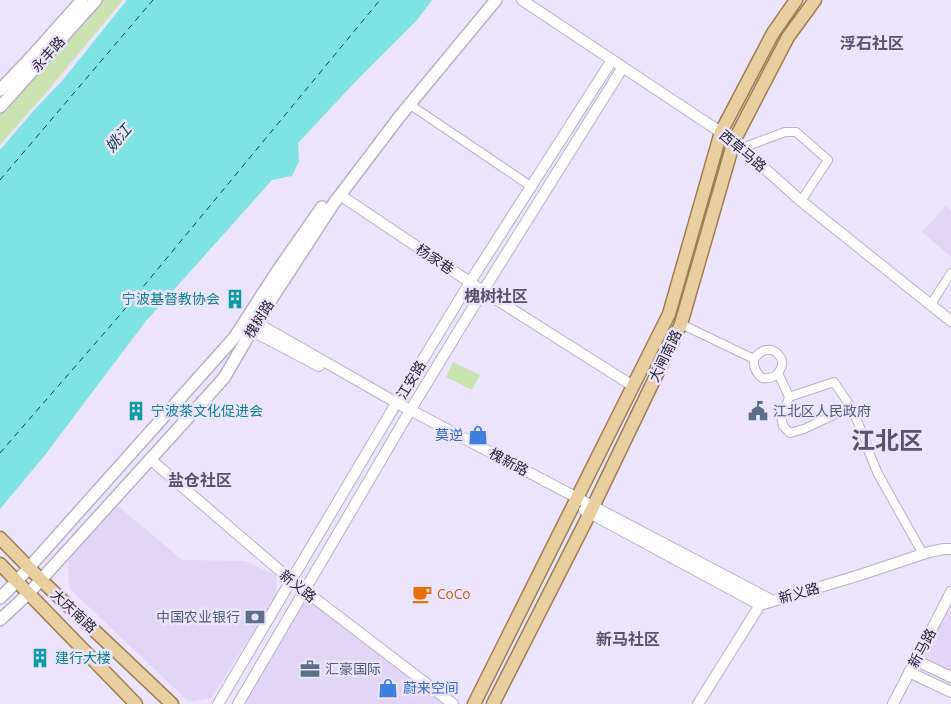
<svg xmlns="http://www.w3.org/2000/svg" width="951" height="704" font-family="Ubuntu,'Noto Sans SC',sans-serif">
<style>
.built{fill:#e2d6f6}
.green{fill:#cbe3b0}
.water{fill:#7fe3e4}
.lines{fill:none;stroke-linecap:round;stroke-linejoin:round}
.ferry{stroke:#114041;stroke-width:1;stroke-dasharray:6 5;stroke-linecap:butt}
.minor-casing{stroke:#b9b1c9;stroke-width:10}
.tertiary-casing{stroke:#b9b1c9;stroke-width:12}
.secondary-casing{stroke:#b9b1c9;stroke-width:14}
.primary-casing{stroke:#9e7f4f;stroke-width:15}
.minor{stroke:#fff;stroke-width:8}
.tertiary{stroke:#fff;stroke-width:10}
.secondary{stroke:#fff;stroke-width:11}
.primary{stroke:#e9ce9f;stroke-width:12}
.labels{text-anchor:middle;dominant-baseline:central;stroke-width:5;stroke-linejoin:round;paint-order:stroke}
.street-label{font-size:14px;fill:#2c2832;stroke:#ece3fc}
.culture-label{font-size:14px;fill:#0d838f;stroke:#ece3fc;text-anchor:start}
.service-label{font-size:14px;fill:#4e5e75;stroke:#ece3fc;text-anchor:start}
.shop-label{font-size:14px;fill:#366cbe;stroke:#ece3fc;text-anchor:end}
.food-label{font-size:14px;fill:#c56008;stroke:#ece3fc;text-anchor:start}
.water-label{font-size:15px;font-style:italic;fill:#114041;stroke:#ece3fc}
.quarter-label{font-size:16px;font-weight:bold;fill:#5b5369;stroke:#ece3fc}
.town-label{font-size:24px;font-weight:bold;fill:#5b5369;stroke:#ece3fc}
</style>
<rect width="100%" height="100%" fill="#ece3fc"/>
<!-- built -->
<path class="built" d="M946,206l5,5v46l-29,-25z
M118,506l64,54 63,1 31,15 1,19 -66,103 -22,4 -120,-114 -1,-27z
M306,597l141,107h-205z
M951,604v70l-31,-14z"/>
<!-- green -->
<path class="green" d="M98,0h25l-73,88 -50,57v-39z
M453,362l27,13 -8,15 -26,-13z"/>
<!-- water -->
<path class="water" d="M127,0h305l-15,20 -59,59 -60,64 1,18 -7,15 -20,4 -126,141 -101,134 -45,54v-359l35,-41 27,-28z"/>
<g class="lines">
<!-- ferry -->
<path class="ferry" d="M0,180l153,-180
M0,453l119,-137 261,-316"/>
<defs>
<path id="minor" d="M409,104l123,83
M742,148l43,-16h11l32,28 -27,41
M931,304l20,-31
M681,324l73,35c6,-9 16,-13 24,-5 2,2 4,5 4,8 1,4 -2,8 -4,11l11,24 45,-15 17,25 15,34 2,9 10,24 45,80
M754,359c-1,8 2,14 8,19 7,1 12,0 16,-5
M789,397l-3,10 -5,8 2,11 7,7 14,-4 47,-22"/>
<path id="tertiary" d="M522,0l212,141 67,60 150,120
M340,195l143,96 150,95
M250,319l147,84 376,198
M245,327l74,39
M150,459l142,122 161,123
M584,510l176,95
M915,660l36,17
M909,672l42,20
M218,704l176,-297 76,-125 142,-222
M238,704l170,-290 75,-123 140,-224
M698,704l62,-99 100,-30 69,-23 15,-3h7
M893,704l58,-112"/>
<path id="secondary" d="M0,90l34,-36 48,-54
M0,107l96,-107
M0,598l17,-17 217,-243 44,-68 44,-63
M0,620l29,-27 195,-215 32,-55 78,-120 66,-87 96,-116"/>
<path id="primary" d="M0,538l41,42 131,124
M0,564l136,140
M474,704l195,-390 52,-182 52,-99 23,-33
M493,704l97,-191 91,-189 53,-183 54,-104 27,-37"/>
</defs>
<!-- minor casing -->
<use href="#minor" class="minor-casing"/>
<!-- tertiary casing -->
<use href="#tertiary" class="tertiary-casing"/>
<!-- secondary casing -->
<use href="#secondary" class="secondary-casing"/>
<!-- primary casing -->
<use href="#primary" class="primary-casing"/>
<!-- minor -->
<use href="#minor" class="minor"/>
<!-- tertiary -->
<use href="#tertiary" class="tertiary"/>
<!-- secondary -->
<use href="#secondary" class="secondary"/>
<!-- primary -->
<use href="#primary" class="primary"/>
</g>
<!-- icons -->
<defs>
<symbol id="building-bare" viewBox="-9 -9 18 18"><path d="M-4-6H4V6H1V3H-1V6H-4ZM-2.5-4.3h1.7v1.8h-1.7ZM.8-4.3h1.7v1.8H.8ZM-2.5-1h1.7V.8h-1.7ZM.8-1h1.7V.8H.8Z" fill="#0f9aa8" stroke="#ece3fc" stroke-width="2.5" paint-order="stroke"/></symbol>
<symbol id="civic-bare" viewBox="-9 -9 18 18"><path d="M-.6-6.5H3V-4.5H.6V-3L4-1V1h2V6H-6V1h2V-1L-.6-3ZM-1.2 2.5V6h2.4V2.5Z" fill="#5c6f8a" stroke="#ece3fc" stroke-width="2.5" paint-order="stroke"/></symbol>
<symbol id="shop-bare" viewBox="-9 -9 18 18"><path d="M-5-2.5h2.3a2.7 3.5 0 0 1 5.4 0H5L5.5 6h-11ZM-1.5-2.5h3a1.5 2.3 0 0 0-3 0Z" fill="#3f7fe0" stroke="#ece3fc" stroke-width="2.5" paint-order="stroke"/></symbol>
<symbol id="cafe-bare" viewBox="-9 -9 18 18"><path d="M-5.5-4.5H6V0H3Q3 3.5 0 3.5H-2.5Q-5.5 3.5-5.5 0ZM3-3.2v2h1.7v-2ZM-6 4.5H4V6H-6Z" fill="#e8710a" stroke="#ece3fc" stroke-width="2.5" paint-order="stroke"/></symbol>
<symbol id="bank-bare" viewBox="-9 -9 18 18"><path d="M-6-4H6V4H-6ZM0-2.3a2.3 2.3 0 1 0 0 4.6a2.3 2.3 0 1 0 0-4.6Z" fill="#5c6f8a" stroke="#ece3fc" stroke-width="2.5" paint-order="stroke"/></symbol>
<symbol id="office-bare" viewBox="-9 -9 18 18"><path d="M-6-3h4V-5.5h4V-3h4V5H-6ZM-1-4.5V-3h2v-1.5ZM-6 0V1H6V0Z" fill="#5c6f8a" stroke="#ece3fc" stroke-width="2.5" paint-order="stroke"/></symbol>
</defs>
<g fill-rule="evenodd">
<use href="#building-bare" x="221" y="285" width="28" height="28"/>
<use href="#building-bare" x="122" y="397" width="28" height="28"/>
<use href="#civic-bare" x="744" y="397" width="28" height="28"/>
<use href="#shop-bare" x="464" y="421" width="28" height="28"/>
<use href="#cafe-bare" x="408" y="580" width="28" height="28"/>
<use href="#bank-bare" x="241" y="603" width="28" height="28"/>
<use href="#building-bare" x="26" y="644" width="28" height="28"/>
<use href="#office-bare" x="296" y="655" width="28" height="28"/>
<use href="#shop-bare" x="374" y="674" width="28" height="28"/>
</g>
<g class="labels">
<!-- street labels -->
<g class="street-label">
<text transform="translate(48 54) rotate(-48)">永丰路</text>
<text transform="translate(743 151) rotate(40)">西草马路</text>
<text transform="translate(435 259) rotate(34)">杨家巷</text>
<text transform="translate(259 319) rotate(-58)">槐树路</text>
<text transform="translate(665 356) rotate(-64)">大闸南路</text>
<text transform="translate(411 380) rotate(-59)">江安路</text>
<text transform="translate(509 462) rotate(28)">槐新路</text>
<text transform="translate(298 586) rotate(39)">新义路</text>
<text transform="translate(799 593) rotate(-16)">新义路</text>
<text transform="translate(74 611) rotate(43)">大庆南路</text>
<text transform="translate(922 648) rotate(-62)">新马路</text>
</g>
<!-- culture labels -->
<g class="culture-label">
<text x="220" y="299" text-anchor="end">宁波基督教协会</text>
<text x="151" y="411">宁波茶文化促进会</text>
<text x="55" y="658">建行大楼</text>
</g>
<!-- service labels -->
<g class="service-label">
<text x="773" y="411">江北区人民政府</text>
<text x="240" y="617" text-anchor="end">中国农业银行</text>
<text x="325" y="669">汇豪国际</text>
</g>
<!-- shop labels -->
<g class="shop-label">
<text x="463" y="435">莫逆</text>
<text x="403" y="688" text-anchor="start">蔚来空间</text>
</g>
<!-- food labels -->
<g class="food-label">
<text x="437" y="594">CoCo</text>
</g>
<!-- water labels -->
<g class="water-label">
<text transform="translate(118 138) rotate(-49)">姚江</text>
</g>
<!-- quarter labels -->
<g class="quarter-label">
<text x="872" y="43">浮石社区</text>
<text x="496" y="296">槐树社区</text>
<text x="200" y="480">盐仓社区</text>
<text x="628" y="639">新马社区</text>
</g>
<!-- town labels -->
<g class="town-label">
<text x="887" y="440">江北区</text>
</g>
</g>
</svg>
